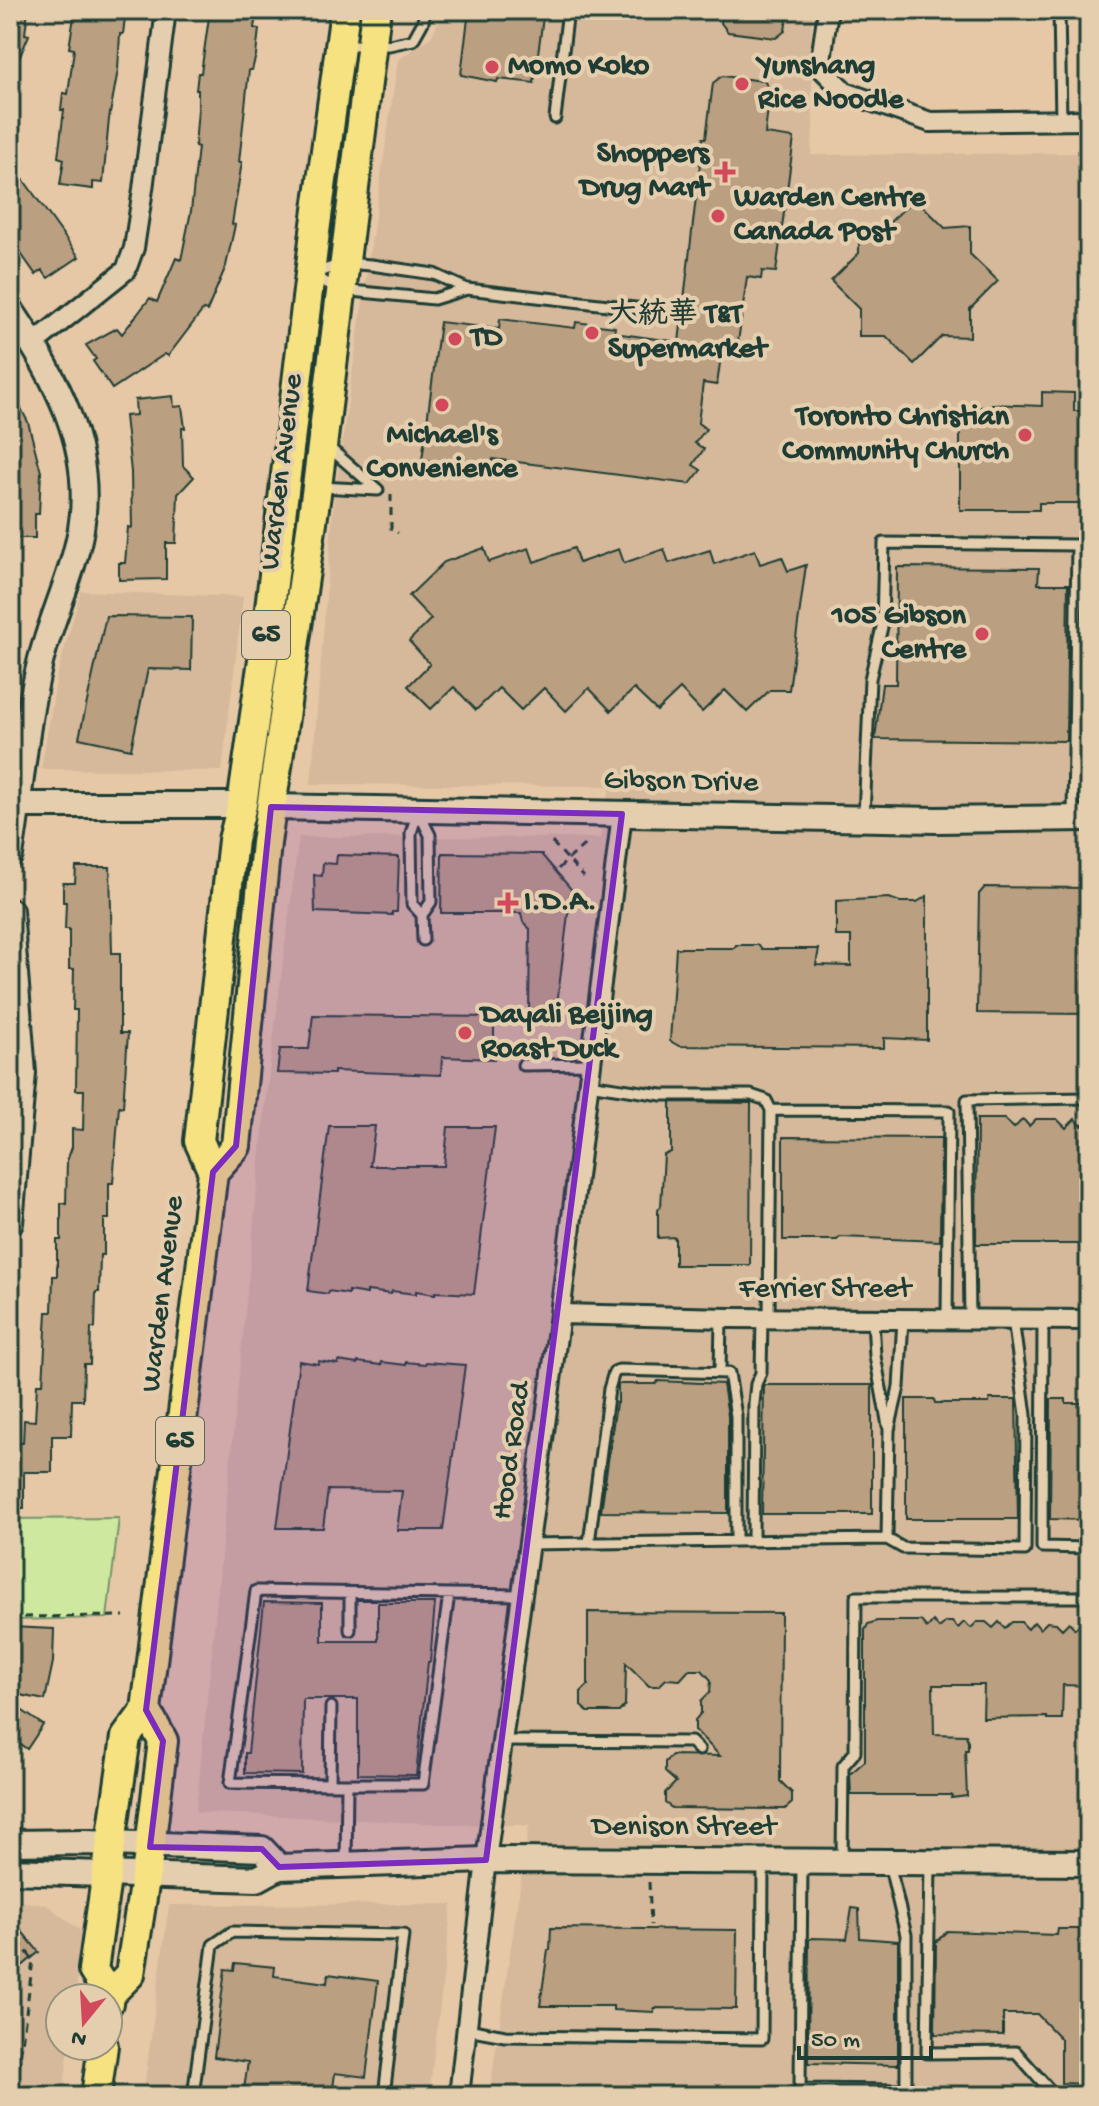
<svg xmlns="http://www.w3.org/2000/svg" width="1099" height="2106" font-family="'Gochi Hand','LXGW WenKai TC',sans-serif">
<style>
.built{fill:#d5b99a}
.green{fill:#cee99f;stroke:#76936a;stroke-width:2}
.building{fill:#bb9f81;stroke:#1f3d34;stroke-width:2}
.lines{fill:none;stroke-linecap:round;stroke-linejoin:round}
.lane-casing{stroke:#1f3d34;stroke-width:15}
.street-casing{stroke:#1f3d34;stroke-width:24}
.secondary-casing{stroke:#1f3d34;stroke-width:30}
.primary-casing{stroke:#1f3d34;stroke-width:34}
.path{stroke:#1f3d34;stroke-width:3;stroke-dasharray:8 6;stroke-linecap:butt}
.lane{stroke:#e5ceae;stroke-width:9}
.street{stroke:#e5ceae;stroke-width:18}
.secondary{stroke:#e5ceae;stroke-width:24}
.primary{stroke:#f6e281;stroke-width:28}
.marked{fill:#7b2cbf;fill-opacity:0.2;stroke:#7b2cbf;stroke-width:6;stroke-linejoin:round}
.poi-dot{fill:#d1495b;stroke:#e5ceae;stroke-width:3}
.labels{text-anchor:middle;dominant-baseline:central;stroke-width:8;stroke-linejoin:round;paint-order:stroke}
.shield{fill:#e5ceae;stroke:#5a6859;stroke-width:2}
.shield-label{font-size:28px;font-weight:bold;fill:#1f3d34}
.poi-label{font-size:30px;font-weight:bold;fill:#1f3d34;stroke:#e5ceae;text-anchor:start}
.street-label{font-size:30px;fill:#1f3d34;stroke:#e5ceae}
</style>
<rect width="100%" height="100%" fill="#e6c8a7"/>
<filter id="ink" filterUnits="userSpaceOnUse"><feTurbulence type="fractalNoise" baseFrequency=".0125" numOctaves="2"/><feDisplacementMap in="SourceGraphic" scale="16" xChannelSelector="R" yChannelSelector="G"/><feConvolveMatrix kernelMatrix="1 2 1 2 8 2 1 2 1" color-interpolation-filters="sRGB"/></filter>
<g filter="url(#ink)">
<!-- built -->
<path class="built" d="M440,10h373l-2,25 2,95 -2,25 278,-2v1943h-600l40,-271 -85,-1 -248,-12 71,-722 32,-253 301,1 10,-52 -299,-2 23,-286 64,-438 34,-24 9,-21z
M81,591l162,6 -21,174 -181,-2 16,-94z
M10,1901l36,3 37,29 -8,65h-15v48h9l-6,50h-53z
M452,1904l-23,192h-286l26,-191z"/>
<!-- green -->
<path class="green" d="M119,1518l-12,100 -97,2v-101z"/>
<!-- building -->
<path class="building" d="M10,10h18l-3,24 4,1 -19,45z
M75,10l34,1v3l16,3 -2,17h-3l-2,36 -9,49 -6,64 -10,-1v7l-33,-4 4,-26 -6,-2 6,-47h-3l2,-17 5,1 6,-45 -5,-1z
M210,10h47l-3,18 5,1 -3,26 -4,15h-3l-10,92h3l-10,62 3,1 -9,41 -19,45 -4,-1 -35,46 -3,-2 -53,35 -19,-28 3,-2 -10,-14 31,-17 5,6 28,-36 7,4 19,-44 5,2 10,-49 7,-64 -3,-1 3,-37v-19h-2l2,-17h3z
M469,10h75l-10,73 -36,-4 -1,3 -36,-7z
M723,10h65l-3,21 -9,7 -48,-6 -7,-9z
M722,76l42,5 6,9 -5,44 29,4 -18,134 -14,-1 -1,8 -14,-2 -10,73 -15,-2 -5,37 -14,-2 -5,40 8,6 -11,14 9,6 -11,16 8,5 -11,14 -197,-25 -2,10 -69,-9 18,-138 59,7 1,-10 75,9 1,-6 39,5 -1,6 65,9 24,-204h3l7,-55z
M10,161l69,96 -31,21 -6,-8 -6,5 -26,-37z
M915,198l30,30 25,-2v28l28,27 -28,28v28l-28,-1 -28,28 -28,-28h-27v-27l-28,-28 28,-28v-27h27z
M10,387l18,35 13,50 -2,42h-4v24h-25z
M1042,392l32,1v18h15v92h-50v7h-79v-101h18v-2h14v-3l50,2z
M173,396l1,11 8,-1 3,22h-3l1,38 11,11 -16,17 -2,49h-10v36l-47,1v-17h6l3,-36 4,1 -1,-56 -6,-56 11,-1 -1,-15z
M484,548l5,14 40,-14 5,14 40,-14 5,15 40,-14 5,14 40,-14 5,14 41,-13 4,14 41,-14 5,14 22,-7 6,14 18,-6 -17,125h-19l-23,22 -22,-22 -23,22 -22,-23 -23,22 -23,-22 -23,22 -22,-23 -23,23 -22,-23 -23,22 -22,-22 -23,22 -22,-23 -23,22 -23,-23 22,-22 -21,-23 22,-22 -22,-23 35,-34z
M897,567l142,1 -1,16h30l-2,157 -191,-2 7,-55h14z
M106,616l86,1 -1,53 -43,-1 -17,80 -52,-11z
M442,853l99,1 30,35 -15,124h-27l1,-84 -7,-7 -2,-9h-80z
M337,855l62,2 -2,55h-5v3l-77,-3 -1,-37 8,1 1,-13 13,1z
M76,867h34l2,86h8v80h8l-5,74 -4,-1 -6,77h-4v36h-5v36h-4l-1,37h-3l-1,36h-4l-1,36h-6l-1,36h-11l-1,36h-19v36h-28v36h-14l2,-65h11l1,-23 11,1 2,-37h6l4,-72h5l1,-36h4v-36h4v-37l5,1 1,-43 5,-14v-18l11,1 1,-40h-8l1,-80h-4l1,-41h-5v-40h-4l1,-27h-3v-19h12z
M985,887l104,1v126l-112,-1 2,-119z
M927,896v144l-43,-2v10l-205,-2 -9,-5 6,-93h58l2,-3h23l3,4h57l-3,16 35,1v-30h-15v-35l53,-3 11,4h17z
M313,1015l181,2v42l-52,-2 -1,18 -107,-4v3l-57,-1 3,-24h29z
M671,1102l80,1 -1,162h-75v-28l-17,1v-28l3,-4 3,-51 7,-3z
M1089,1118v126h-113l1,-125h27l10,9 9,-9 6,7 7,-7h21l9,9 9,-9 7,7z
M329,1126h46l-5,40h74l4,-39h47l-21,167 -39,-2v2l-19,-3v3l-24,-3 -1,3 -24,-3v3l-19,-3v3l-19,-3 -1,3 -20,-3z
M783,1137l158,1 -1,103 -100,-4 -3,3h-54z
M299,1361l19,3 1,-3 19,3v-3l19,3 1,-2 23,3 1,-3 24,3v-3l19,2 1,-2 39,3 -22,165h-46l5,-39 -74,-1 -5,38h-46z
M658,1381l65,3 5,32v97l-127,-1 15,-109h2v-19h38z
M764,1385h108v129h-110z
M906,1399h28l1,4h54l1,-4h26l2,120h-112z
M1051,1399h15v4h23v117l-39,-1z
M264,1602l58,1v38h56v-38h57l-5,59h-2l-12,113 -58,-1v-75h-55l-1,75 -57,-1v-20h3z
M588,1612l193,1 -1,168 12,12v10l-7,6 -113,-1 -7,-5v-10l11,-11 -11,-10v-10l7,-7 48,1 -25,-26v-10l6,-7v-12l9,-9 1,-12 -9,-10h-13l-9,10 -14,-1 -7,7h-10l-23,-23 -1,42 -6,7h-31l-7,-6v-14l7,-7z
M1089,1614v72l-26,-1 -1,34h-15v-2l-64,1 1,-33h-51l1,49 32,1 2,7v8h-3l2,46 -16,2 1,-3h-101l-1,-21 15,-13v-131l3,-6 9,-3h44l6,7 6,-7 6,7 7,-6h6l6,6 6,-6 7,6 6,-6h9l7,6 6,-6 6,6 7,-6h9l7,7 6,-7 6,7 7,-7 9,1 6,6 7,-7 6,7z
M10,1627l44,2 -1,33 -8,38 -35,-7z
M10,1702l33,23 -16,24 -17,-12z
M852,1908l7,1 1,29 38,3v124l-90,-2 1,-123 3,-2 35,1z
M10,1917l29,35 -29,24z
M551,1928l186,2 -1,79 -82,-1v4l-41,-2v-4h-73l8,-56h2z
M1058,1929h31v155l-28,-1v-44l-24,-25h-34v21l-68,-1 1,-92 11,-11 110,4z
M235,1963l40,4 -1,9 53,7 1,-9 50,7 -12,96 -31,-4 -3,23h-89l5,-34 -34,-5 11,-88 9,1z"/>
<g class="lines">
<defs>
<path id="lane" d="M1059,10l2,110
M344,45h45l24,-5 10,-18 2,-12
M555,118l13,-108
M313,274l31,-11 27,2 63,9 33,15 194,22
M315,277l26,13 93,9 33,-10
M326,445l52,45
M320,487l58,3
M418,811l-7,22 1,71 10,11
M419,813l11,22 1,67 -9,13 1,25
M864,817l6,-138 12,-52 2,-84 193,2 -4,270
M523,1065l68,-1
M588,1084l74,11h89l15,5 5,10
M769,1318l2,-208 178,1 -2,208
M873,1319l2,37 13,70
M903,1319l-4,68 -10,43 -2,109 16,9 122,2 1,-135 -13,-96
M970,1319l-3,-219 122,-2
M1043,1319l-1,228 47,1
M720,1372l1,-54
M753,1541l1,-138 2,-19 5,-11 1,-55
M589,1543l20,-154 5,-17 5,-2 110,3 7,43v125
M529,1544l358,-5
M350,1630v-37
M502,1741l189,1 8,8
M330,1784l1,-77
M347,1784h76l26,-190
M842,1860l1,-94 12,-14 1,-155h233
M802,1864l-2,225 106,1v-155l-17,-72
M346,1865l1,-81 -117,-1 26,-192 266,4
M930,1865l-3,188 89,-1 39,44
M467,2029l38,7 257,3 1,-176
M385,2091l21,5
M193,2096l20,-151 19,-13 171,3 -19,161"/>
<path id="street" d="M828,10l-8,57 25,25 85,30 159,-2
M33,344l93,-74 8,-22 9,-59 23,-179
M560,1314l169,4 360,2
M459,2096l27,-236 74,-546 62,-500"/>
<path id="secondary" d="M10,309c44,65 85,137 71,220 -8,46 -30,89 -41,134 -15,62 -19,128 -30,192
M19,805h223
M271,807l665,13 153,-2
M10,911l13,162 -13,150
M10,1843l77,-1 175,7 17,18
M10,1871l247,8 22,-12 207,-7 603,3"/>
<path id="primary" d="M213,1172l23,-26 30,-303 51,-356 59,-477
M109,1995l-16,-25 33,-233 20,-27 67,-538 -14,-31 34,-301 9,-35 26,-180 47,-393 30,-222
M108,2003l1,-8 21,-21 20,-127 13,-106 -17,-31
M96,2096l7,-50"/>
</defs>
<!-- lane casing -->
<use href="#lane" class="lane-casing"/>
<!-- street casing -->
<use href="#street" class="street-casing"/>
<!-- secondary casing -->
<use href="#secondary" class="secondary-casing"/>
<!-- primary casing -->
<use href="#primary" class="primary-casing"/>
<!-- path -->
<path class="path" d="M391,494v35l7,4
M552,842l32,35
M558,869l27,-25
M10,1617l114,-1
M649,1882l2,43
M10,1929l23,31 -18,136"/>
<!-- lane -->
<use href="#lane" class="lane"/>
<!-- street -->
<use href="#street" class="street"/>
<!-- secondary -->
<use href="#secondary" class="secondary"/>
<!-- primary -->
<use href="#primary" class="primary"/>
</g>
</g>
<!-- marked area -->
<path class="marked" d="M271,807l351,7 -136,1046 -207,7 -17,-18 -112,-2 13,-106 -17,-31 67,-538 23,-26z"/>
<!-- markers -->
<g class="poi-dot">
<circle cx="492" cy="67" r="8"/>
<circle cx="742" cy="84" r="8"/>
<path d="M721 160h8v8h8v8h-8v8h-8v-8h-8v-8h8z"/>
<circle cx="718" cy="216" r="8"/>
<circle cx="592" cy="333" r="8"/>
<circle cx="455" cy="339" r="8"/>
<circle cx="442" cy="405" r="8"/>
<circle cx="1025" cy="435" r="8"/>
<circle cx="982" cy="634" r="8"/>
<path d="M504 891h8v8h8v8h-8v8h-8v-8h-8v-8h8z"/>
<circle cx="465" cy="1033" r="8"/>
</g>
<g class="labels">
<!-- shield labels -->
<g class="shield">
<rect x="242" y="611" width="48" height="48" rx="6"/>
<rect x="156" y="1417" width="48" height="48" rx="6"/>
</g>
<g class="shield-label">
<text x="266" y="635">65</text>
<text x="180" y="1441">65</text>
</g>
<!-- poi labels -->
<g class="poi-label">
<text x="508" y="67">Momo Koko</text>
<text x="758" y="67">Yunshang<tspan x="758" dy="34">Rice Noodle</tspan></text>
<text x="709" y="155" text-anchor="end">Shoppers<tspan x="709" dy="34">Drug Mart</tspan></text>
<text x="734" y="199">Warden Centre<tspan x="734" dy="34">Canada Post</tspan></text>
<text x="608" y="316">大統華 T&amp;T<tspan x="608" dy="34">Supermarket</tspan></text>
<text x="471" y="339">TD</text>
<text x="1009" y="418" text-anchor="end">Toronto Christian<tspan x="1009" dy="34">Community Church</tspan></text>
<text x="442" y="436" text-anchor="middle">Michael's<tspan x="442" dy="34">Convenience</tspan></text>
<text x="966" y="617" text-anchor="end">105 Gibson<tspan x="966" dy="34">Centre</tspan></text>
<text x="524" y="903">I.D.A.</text>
<text x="481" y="1016">Dayali Beijing<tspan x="481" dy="34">Roast Duck</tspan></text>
</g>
<!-- street labels -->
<g class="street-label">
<text transform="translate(283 472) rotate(-83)">Warden Avenue</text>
<text transform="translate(681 783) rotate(1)">Gibson Drive</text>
<text x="825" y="1290">Ferrier Street</text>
<text transform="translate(164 1294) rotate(-83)">Warden Avenue</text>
<text transform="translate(513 1451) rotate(-82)">Hood Road</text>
<text x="684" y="1828">Denison Street</text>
</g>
</g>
<!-- margin -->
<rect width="1099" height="2106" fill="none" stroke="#e5ceae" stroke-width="40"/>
<rect x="20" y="20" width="1059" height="2066" fill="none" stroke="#1f3d34" stroke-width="3" filter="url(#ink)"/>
<!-- north arrow -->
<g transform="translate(84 2022) rotate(198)"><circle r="38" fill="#e5ceae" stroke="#96947d" stroke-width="2"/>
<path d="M0-6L14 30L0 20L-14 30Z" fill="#d1495b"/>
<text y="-12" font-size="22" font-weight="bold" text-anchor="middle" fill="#1f3d34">N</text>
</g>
<!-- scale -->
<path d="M799 2046v12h132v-12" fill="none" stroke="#1f3d34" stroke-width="4"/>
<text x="811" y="2046" font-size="24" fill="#1f3d34" stroke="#e5ceae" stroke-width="6" paint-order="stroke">50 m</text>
</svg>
